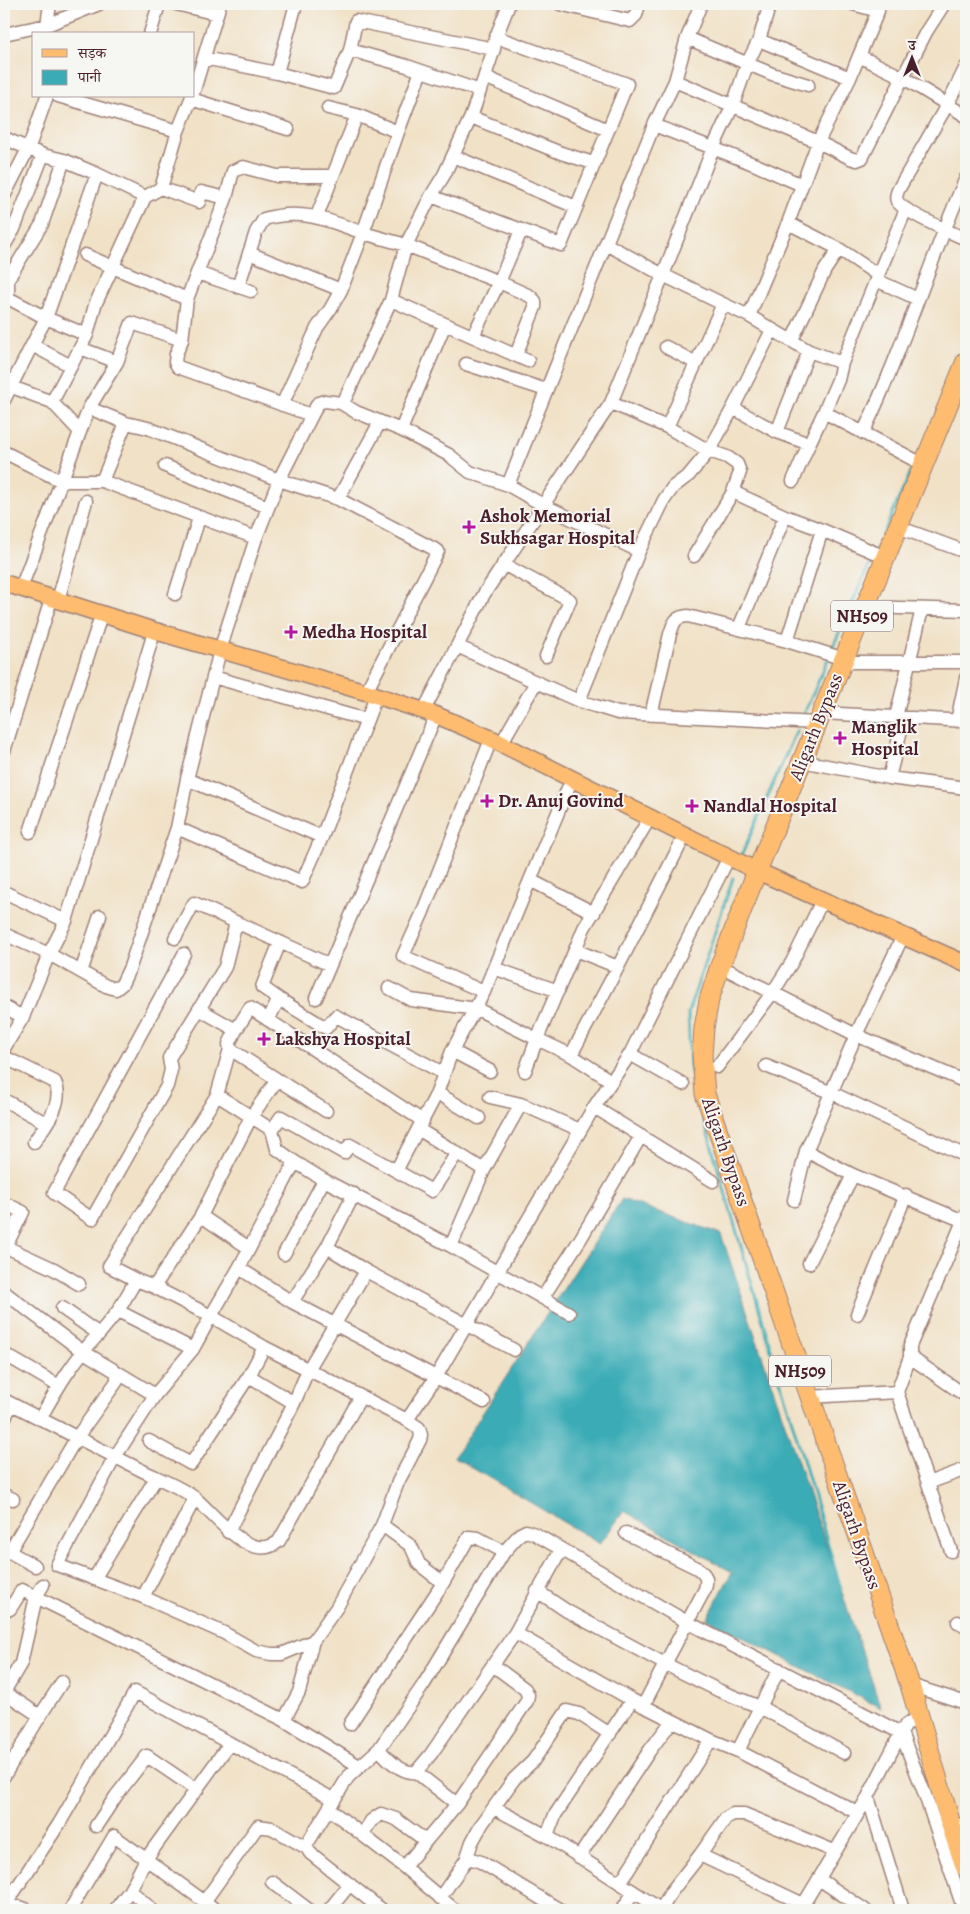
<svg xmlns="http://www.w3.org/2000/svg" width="970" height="1914" font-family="Alegreya,'Noto Serif Devanagari',serif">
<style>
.water{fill:#3bacb6;stroke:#426670}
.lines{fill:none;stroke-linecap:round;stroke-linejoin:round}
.stream{stroke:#3bacb6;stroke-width:3}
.minor-casing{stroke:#9e8078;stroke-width:15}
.major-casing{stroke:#9e8078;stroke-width:19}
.highway-casing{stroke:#9e8078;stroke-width:21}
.minor{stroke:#fff;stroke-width:12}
.major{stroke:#fdbc6f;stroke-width:16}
.highway{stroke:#fdbc6f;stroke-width:19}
.poi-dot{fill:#b5179e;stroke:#f6f6f2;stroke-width:2}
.labels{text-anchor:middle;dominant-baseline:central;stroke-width:4;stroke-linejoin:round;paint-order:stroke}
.shield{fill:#f6f6f2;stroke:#7e6067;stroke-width:1}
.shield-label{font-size:18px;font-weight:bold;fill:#4a1f2b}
.poi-label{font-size:19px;font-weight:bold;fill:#4a1f2b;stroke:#f6f6f2;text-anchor:start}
.street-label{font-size:19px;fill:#4a1f2b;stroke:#f6f6f2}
</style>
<rect width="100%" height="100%" fill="#f6f6f2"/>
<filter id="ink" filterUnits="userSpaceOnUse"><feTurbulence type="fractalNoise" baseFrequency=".02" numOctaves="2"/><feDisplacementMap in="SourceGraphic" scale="10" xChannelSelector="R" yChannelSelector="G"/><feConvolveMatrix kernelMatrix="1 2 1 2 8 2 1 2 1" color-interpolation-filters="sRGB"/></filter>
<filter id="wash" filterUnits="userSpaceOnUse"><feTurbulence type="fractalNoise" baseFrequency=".0096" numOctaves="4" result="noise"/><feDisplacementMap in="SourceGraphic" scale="20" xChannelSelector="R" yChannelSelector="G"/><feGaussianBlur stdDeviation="1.12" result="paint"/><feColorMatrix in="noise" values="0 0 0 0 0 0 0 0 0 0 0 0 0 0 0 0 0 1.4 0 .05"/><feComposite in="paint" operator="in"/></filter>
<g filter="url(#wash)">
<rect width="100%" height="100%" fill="#f1e1c6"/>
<!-- water -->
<path class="water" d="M622,1199l99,35 160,474 -174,-89 25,-47 -108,-61 -24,33 -146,-87z"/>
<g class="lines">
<!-- stream -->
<path class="stream" d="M961,356l5,-11
M876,550l37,-83
M831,651l42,-95
M804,714l25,-57
M742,854l55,-124
M696,1092l-6,-26 -2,-53 45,-135
M699,1103l142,486"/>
</g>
</g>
<g filter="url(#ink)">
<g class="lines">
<defs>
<path id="minor" d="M176,4l41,10
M560,4l70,17 6,-6 3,-11
M853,4l25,7
M47,25l3,-21
M4,34l43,-9 52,-21
M150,34l9,-30
M687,38l14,-34
M759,40l91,38
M350,50l57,16 73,25
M859,56l19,-45v-7
M204,58l73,15 57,15 16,-38 6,-29 138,28
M966,67l-19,38 -49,85c-1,4 -3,7 -1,11 5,10 57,33 69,38
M277,73l19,-69
M485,77l123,53
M675,81l143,61 32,-64 9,-22 45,22 62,38
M194,90l26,-86
M58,96l120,35 -17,57 38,14 2,-10 25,6 -39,101 -5,41 -6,14 -1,8 3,5 133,48
M192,96l-1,3 97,30
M328,108l29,7 41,17
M471,117l90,36 32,10
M654,125l102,40 46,20
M178,131l13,-32
M4,138l39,17 21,5 33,14 -51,144 -14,27
M453,156l123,51
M64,160l-22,64 -34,55v19l38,20 41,17
M97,174l48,23
M4,196l25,-49 18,-51
M431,196l130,49 66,-161 -131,-47
M226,198l7,-27 10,-4 34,9h55
M317,216l40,-101
M788,223l51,26 39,26 28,-66
M4,246l10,-17 29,-74
M249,253l92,37
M85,255l102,44
M197,273l54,18
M876,280l42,19
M238,287l18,-55 8,-13c38,-11 64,1 99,14l35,-101 23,-61
M391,300l137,61
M723,304l26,12 60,35 33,12 36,-88
M749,316l39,-93 30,-81 32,16 7,2 5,-2 64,-126 18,-28
M473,336l26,-54 31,14 5,5v6l-19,48
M792,340l33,-70 14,-21
M666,347l30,16
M80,348l7,-13 8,-30 50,-108 16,-9
M842,363l-4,17 -14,32 100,53
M466,364l80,26
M4,384l48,18 28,30
M4,400l28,-55 39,21 9,-18 37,14
M52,402l19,-36
M341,403l15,9 45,18 48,25 21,17 38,13
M611,403l56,24 42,24 18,6 10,7 3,8 -7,20
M282,405l35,-77 14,-20 10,-18 22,-57 43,12 93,37 22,-51
M89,408l37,15 -24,58 154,57
M733,408l44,24 32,12 15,-32
M126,423l22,5 131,52 59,19 100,52 -72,141
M667,427l56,-123 -60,-29 50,-127 20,-43 15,-43 11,-22 11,-36
M401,430l44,-106
M777,432l32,-81
M863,433c40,-83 66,-171 103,-255
M4,452l57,29h41
M165,466l103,41
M793,481l16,-37
M338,499l42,-77
M898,527l68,25
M639,551l25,-51 9,-13 16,-12 20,-24 24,-43 39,-78
M694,556l39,-64 52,24
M503,564l67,36 -24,56
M21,588l68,-180 28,-46 15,-39 50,17
M175,594l24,-76
M58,600l28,-99
M865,607l101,3
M739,628l46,-112 37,14
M152,639l-86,282 -17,33 57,32 10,3 6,-5 8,-17 47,-139 10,-49 31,-121
M787,641l35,-111 63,27
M457,646l79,36
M220,650l36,-112 23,-58 39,-77 7,-2 16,2 4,-4 46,-99 15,-55 25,-49 13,-21 27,-58 23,-68 2,-12 13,-33
M843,662h123
M213,677l154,43
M579,701l60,-150 -96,-46 -35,-20 146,-360 21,-44 12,-43 85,36 36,11
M424,710l60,-116 127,-191 52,-128 -57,-31
M822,713l144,8
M651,715l19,-81c4,-11 4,-17 18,-18l99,25 57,18
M896,717l26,-108
M957,721l9,-43
M501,744l35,-62 43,19 39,12 200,10
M4,751l45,-145
M802,761l87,17 77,10
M889,778l15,-60
M187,779l135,58
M177,828l125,54 20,-45 51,-133
M30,832l69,-210
M530,880l64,33
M4,892l62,29
M4,934l45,20 -26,63
M175,938l19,-35 136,62
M575,950l9,-22 61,-102
M184,954l-130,239 38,26 75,-133 4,-16 -2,-12 56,-91 11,-45
M720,966l136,69 110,47
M494,968l64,23
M81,972l19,-56
M389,988l22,12 66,9 60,30 -12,32
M484,992l-81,-36 19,-42 66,-167
M316,998l120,-283
M279,999l-17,-12 18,-45
M4,1007l19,10 -19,31
M199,1009l37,21 14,-22 173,113
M268,1020l11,-21 47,29 10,-12 107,57
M236,1030l-7,14 1,5 96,62
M452,1051l38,20
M630,1054l53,30
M571,1055l47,-88 63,-124
M4,1057l51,25c10,21 -10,43 -21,60
M766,1066l66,27 134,63
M717,1067l56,-75 19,-30 27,-55
M611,1081l-40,-26 -34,-16 38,-89 43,17
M437,1093l42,25
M217,1095l13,-46
M490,1097l31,7
M4,1100l42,23
M594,1107l119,74
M272,1130l9,-13 63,36 6,-8 82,46 25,-38 -39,-24
M806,1151l47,24 113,47
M457,1153l27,17
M396,1171l41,-78 15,-42 32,-59 84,-204
M794,1200l12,-49 50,-116 44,-93
M4,1203l19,9 -19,38
M966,1214l-56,132v11l56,39
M201,1216l48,32
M4,1246l50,23 25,15
M451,1246l33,-76 37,-66 59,26
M327,1247l39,24 148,79
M284,1254l40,-74
M809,1263l44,-88
M239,1268l53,34 192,100
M136,1280l-27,-14 108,-171 55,35 5,19 18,13 29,18 127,66 118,67
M154,1287l47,-71 50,-99 26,-37
M4,1292l78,59 73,44
M543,1297l38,-59 60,-102
M292,1302l35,-55 27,-53
M62,1308l37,26 19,-23 18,-31 18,7 57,29 28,-48 56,-106
M118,1311l75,38
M857,1314l49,-119
M4,1354l55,32
M249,1376l45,27
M897,1392l13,-35
M809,1397l88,-5 54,159
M4,1400c46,24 92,47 139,71 14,7 42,18 53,28 19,16 55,66 83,42l81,-143
M4,1419l8,-15
M40,1419c17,-31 34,-60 59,-85
M407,1420l29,-43 158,-270 36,-53 95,-189
M149,1441l42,23 58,-88 15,-29
M928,1483l38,-14
M4,1495l9,4
M228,1532l66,-129 14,-33 58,-99
M626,1533l71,35c9,7 11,10 8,21l-40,75 55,27 40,16 84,46
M4,1549l31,17
M561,1550l-46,83 117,67 79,40 27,11 120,62
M9,1552l68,-115 40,-56v-9
M94,1579l62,-101
M443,1583l26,-46 9,1 26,14
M537,1591l30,20 98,53 -22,42
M143,1597l52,-99
M4,1606l6,3 12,-19 262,130 75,46
M958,1622l8,4
M910,1685l56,18
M632,1700l-77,115 -8,21 115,74
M40,1716l22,-34
M284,1720l15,-28 14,-51 24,-34 45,-82 16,-43 22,-42 1,-5 -2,-7 -12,-8 -143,-73 -53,-31 -18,33 -38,46 -40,62 -58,108 86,32 81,36 32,18 15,3h11l31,-13
M350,1724l93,-141 -24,-19 -8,-18 -29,-21
M379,1749c8,10 23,25 37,23l15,-18 84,-121
M738,1751l41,-82
M416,1772l41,32
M4,1776l36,-60 -36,-24 17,-29 15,-66 7,-12
M868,1797l35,113
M494,1808l53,28
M329,1809l75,58 51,43
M96,1826l20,-30 31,-40 50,34
M952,1828l14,-5
M362,1835l9,-14 10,-7 15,5 30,22
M700,1855l26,-37 7,-4h11l90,37
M579,1857l71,-107 22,-29
M466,1860l6,-18 10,-18 32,-45 19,-18 34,-50 12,3 31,20
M404,1867l53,-63 70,-103 1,-6 -3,-6 -31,-23
M819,1879l46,31
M272,1882l37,28
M620,1883l91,-143
M130,1890l22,20
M440,1898l26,-38 6,-1 9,3 79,48
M204,1902l54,-76 14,2 35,20
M4,1907l55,-83 76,-132 198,107
M4,1908l16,-1 8,3
M70,1910l44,-74 102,74
M115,1910l15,-20 16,-31 84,-116
M329,1910l21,-26
M382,1910l-72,-57 -3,-5v-4l41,-67 31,-28 45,-65 80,-132 16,-18 6,-3 9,3 152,88 214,111 23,59 40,118
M622,1910l12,-18
M661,1910l10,-18 29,-37 103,49
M800,1910l68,-113 33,-64 5,-8 13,-9"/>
<path id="major" d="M4,583l151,48 211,61 70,23 56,24 265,132 209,93"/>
<path id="highway" d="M966,361l-209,510 -37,95 -11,34 -5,28 -2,27 3,39 205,591 42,143 14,40"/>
</defs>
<!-- minor casing -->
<use href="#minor" class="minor-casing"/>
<!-- major casing -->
<use href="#major" class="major-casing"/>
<!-- highway casing -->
<use href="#highway" class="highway-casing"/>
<!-- minor -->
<use href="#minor" class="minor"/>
<!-- major -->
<use href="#major" class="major"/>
<!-- highway -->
<use href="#highway" class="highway"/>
</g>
</g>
<!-- markers -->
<g class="poi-dot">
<path d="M466.5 519.5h5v5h5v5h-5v5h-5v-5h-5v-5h5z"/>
<path d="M288.5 624.5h5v5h5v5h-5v5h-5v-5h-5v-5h5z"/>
<path d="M837.5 730.5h5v5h5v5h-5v5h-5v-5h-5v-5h5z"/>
<path d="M484.5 793.5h5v5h5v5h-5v5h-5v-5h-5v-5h5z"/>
<path d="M689.5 798.5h5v5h5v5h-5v5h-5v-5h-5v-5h5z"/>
<path d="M261.5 1031.5h5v5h5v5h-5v5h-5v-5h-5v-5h5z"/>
</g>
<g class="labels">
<!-- shield labels -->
<g class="shield">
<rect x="831" y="600.5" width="62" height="31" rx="4"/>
<rect x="769" y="1355.5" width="62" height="31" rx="4"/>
</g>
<g class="shield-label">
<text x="862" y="616">NH509</text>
<text x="800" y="1371">NH509</text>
</g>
<!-- poi labels -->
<g class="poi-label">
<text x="480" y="516">Ashok Memorial<tspan x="480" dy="22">Sukhsagar Hospital</tspan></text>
<text x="302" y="632">Medha Hospital</text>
<text x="851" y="727">Manglik<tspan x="851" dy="22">Hospital</tspan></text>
<text x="498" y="801">Dr. Anuj Govind</text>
<text x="703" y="806">Nandlal Hospital</text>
<text x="275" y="1039">Lakshya Hospital</text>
</g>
<!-- street labels -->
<g class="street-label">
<text transform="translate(816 727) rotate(-68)">Aligarh Bypass</text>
<text transform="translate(726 1152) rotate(71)">Aligarh Bypass</text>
<text transform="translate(857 1535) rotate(71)">Aligarh Bypass</text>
</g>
</g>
<!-- margin -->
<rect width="970" height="1914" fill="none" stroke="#f6f6f2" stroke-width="20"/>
<!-- legend -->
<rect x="32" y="32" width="162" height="65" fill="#f6f6f2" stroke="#b1a0a2"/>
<rect x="42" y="49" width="25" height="8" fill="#fdbc6f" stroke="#b1a0a2"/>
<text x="78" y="58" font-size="15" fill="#4a1f2b">सड़क</text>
<rect x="42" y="70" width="25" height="15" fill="#3bacb6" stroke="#b1a0a2"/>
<text x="78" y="82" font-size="15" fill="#4a1f2b">पानी</text>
<!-- north arrow -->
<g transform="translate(912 58)" stroke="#f6f6f2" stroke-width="4" paint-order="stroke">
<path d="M0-4L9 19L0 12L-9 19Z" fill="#4a1f2b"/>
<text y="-8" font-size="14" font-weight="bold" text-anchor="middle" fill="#4a1f2b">उ</text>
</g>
</svg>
